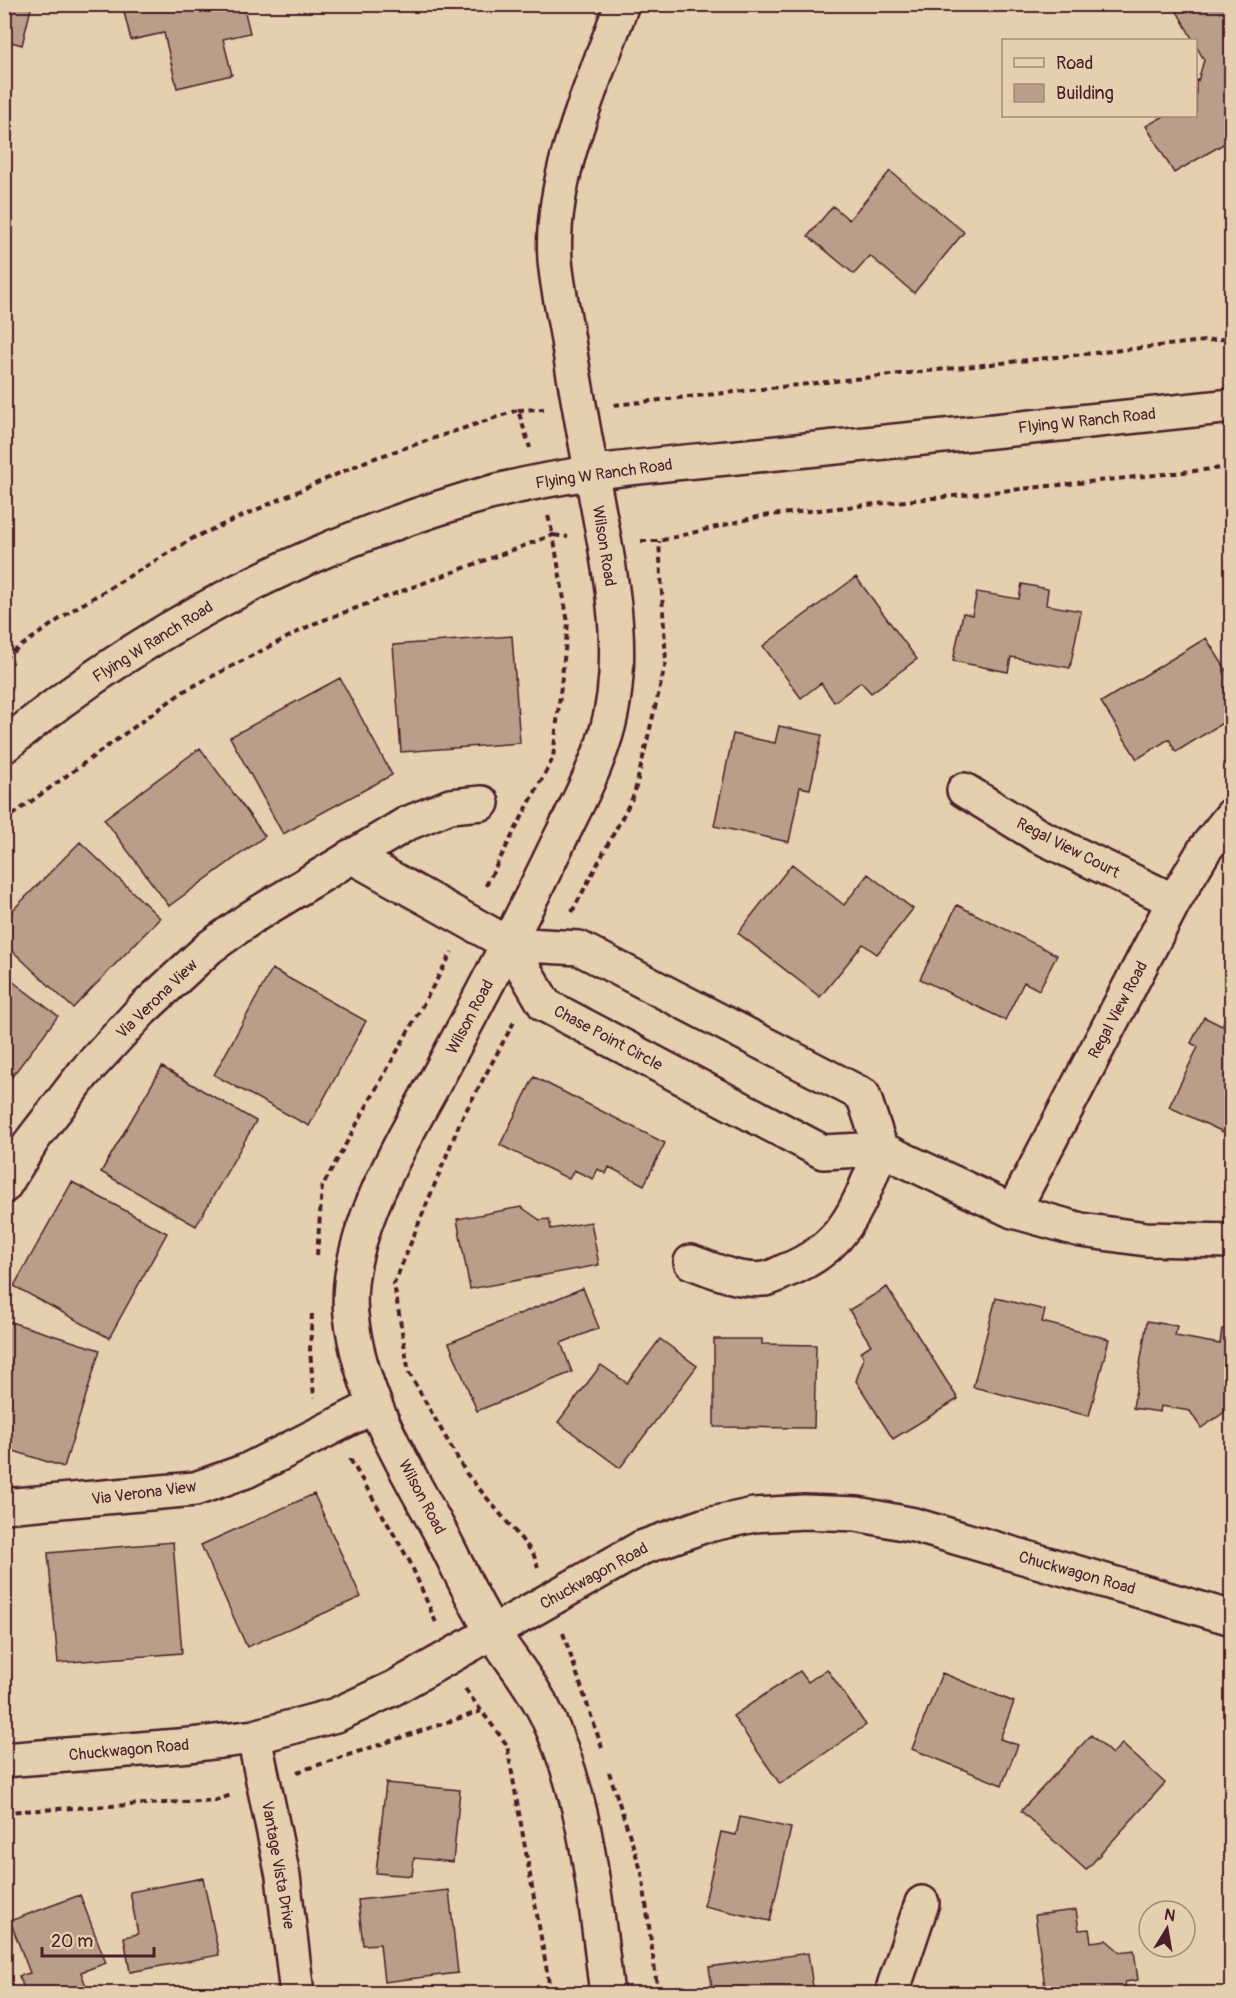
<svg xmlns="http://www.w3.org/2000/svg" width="1236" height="1998" font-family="Pangolin,sans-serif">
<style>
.building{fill:#b99f8a;stroke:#4a1f2b;stroke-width:1.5}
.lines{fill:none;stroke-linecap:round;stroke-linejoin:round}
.minor-casing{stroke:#4a1f2b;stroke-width:38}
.path{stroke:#4a1f2b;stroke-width:4;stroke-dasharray:6 4.5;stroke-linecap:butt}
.minor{stroke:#e4d0ae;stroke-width:33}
.labels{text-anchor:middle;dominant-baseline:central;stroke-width:6;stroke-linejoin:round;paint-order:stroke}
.street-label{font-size:16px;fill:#4a1f2b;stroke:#e4d0ae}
</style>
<rect width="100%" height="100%" fill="#e4d0ae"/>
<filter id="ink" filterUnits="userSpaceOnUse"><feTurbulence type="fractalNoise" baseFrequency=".0167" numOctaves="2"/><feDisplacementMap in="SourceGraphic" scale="12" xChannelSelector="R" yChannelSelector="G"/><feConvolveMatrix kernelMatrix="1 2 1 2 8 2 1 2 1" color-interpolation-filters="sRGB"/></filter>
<g filter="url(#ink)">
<!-- building -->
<path class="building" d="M4,4h28l-10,41 -18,-5z
M122,4h121l7,29 -27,6 9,36 -55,13 -13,-55 -33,7z
M1173,4h59v135l-58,34 -28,-47 18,-10h32v-36l2,1 6,-21z
M890,171l74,61 -50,61 -44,-37 -16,18 -46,-38 25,-30 16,14z
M856,577l61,82 -46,34 -10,-11 -27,20 -13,-19 -20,15 -38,-52z
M1022,584l26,5 -2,16 35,6 -11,57 -59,-11 -3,15 -55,-11 10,-48 9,2 5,-23 42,7z
M512,636l8,107 -119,9 -8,-107z
M1206,638l26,41v38l-56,35 -7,-13 -32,20 -36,-57z
M340,678l52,97 -109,59 -53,-97z
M779,726l43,9 -12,54 -10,-2 -11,55 -75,-16 19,-92 42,9z
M200,748l65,88 -96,70 -65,-87z
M80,842l80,76 -87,90 -69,-65v-24z
M792,864l52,41 24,-31 45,35 -36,45 -14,-10 -43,53 -82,-64z
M957,905l100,50 -18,35 -15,-8 -19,38 -85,-41z
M272,969l94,52 -57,105 -95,-51z
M4,975l54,41 -54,71z
M1230,1007l2,1v128l-63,-29 29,-60 -7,-4 13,-26 18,9z
M162,1067l94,54 -60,105 -95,-54z
M534,1077l131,66 -21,42 -35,-18 -3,7 -8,-5 -5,10 -19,-9 -5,9 -69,-34z
M72,1182l95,51 -58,105 -95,-52z
M521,1207l19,13 9,-1 2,10 40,-7 8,43 -129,24 -13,-70z
M887,1287l71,112 -65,40 -37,-58 8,-23 -4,-6 11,-7 -22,-35z
M583,1288l16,40 -38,15 11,29 -95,39 -28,-68z
M996,1298l49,12 -3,12 67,17 -20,77 -116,-29z
M4,1320l96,30 -36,117 -60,-19z
M1147,1321l30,5 -2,10 45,8 2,-15 10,2v76l-31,21 -11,-17 -29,-5 -1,6 -27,-4z
M660,1339l37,27 -77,102 -62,-46 43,-57 26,18z
M714,1339h48v5l54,1 -2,83 -100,-1z
M314,1494l47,103 -114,50 -46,-102z
M173,1542l9,111 -124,10 -10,-110z
M827,1669l39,56 -86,59 -47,-68 67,-45 8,11z
M942,1673l72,29 -14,37 18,6 -16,40 -90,-36z
M1091,1735l21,19 10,-10 43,39 -79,87 -65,-59z
M386,1783l74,7 -7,72 -39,-4 -2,18 -36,-3z
M740,1817l51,11 -21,93 -66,-15 17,-74 15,3z
M203,1878l16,77 -89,17 -6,-35 14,-3 -8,-42z
M449,1890l9,83 -74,9 -4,-38 -17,1 -5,-45z
M80,1895l26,68 -25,9 6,17 -12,5h-49l-7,-18 11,-3 -20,-52z
M1076,1910l3,20 10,-1 2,13 15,-2 14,12 14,-2 4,30 -13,2 1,12h-80l-11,-79z
M808,1953l6,41h-101l-4,-27z"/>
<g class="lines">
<defs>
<path id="minor" d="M4,746c136,-114 294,-196 464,-247 100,-30 206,-35 309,-46 152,-15 303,-31 455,-47
M964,790l73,45 137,66
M351,856l158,88 70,4 284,147 18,54
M509,944l36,61 278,147 58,-3 132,62 68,19 65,9 86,2
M4,1186l29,-47 51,-66 58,-63 68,-63 42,-30 154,-93 44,-18 32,-3
M1013,1211l161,-310 31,-52 27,-34
M691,1262c22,8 48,20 72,17 7,0 15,-5 22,-8 61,-23 74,-66 96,-122
M4,1506l191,-17 51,-18 128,-65
M254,1737l29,139 14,118
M4,1760l186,-15 64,-8 82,-22 58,-27 247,-140 62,-22 51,-11 50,-3 53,2 57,11 318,93
M607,1994c-12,-95 -19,-194 -61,-280 -14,-30 -35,-53 -52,-80 -21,-32 -37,-70 -55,-104 -37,-69 -79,-135 -88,-215 -9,-78 55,-179 91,-246 39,-73 77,-145 112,-218 19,-39 40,-77 52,-117 20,-67 8,-144 -5,-211 -12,-63 -24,-126 -34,-189 -4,-24 -10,-49 -12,-74 -6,-84 39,-177 67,-256
M895,1994l-1,-8 28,-83"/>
</defs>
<!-- minor casing -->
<use href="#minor" class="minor-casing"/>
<!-- path -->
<path class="path" d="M614,405l618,-67
M518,410l26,-1
M548,516l5,19 15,2
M641,541h18l102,-25 471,-49
M4,658l67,-47 124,-74 174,-77 149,-50 12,38
M4,821l180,-130 129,-67 240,-89 15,88 -15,135 -69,131
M572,912l62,-117 32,-133 -7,-121
M514,1022l-53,98 -67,164 15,89 57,100 67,80 5,14
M317,1255l5,-68 130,-235
M312,1314l-2,36 4,48
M350,1459l60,103 27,63
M563,1633l39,115
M465,1689l42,56 44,249
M297,1772l184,-61
M609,1772l33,101 16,121
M4,1812l213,-12 14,-5"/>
<!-- minor -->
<use href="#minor" class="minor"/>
</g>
</g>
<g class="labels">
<!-- street labels -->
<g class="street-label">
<text transform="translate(1087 421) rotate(-6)">Flying W Ranch Road</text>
<text transform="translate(604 474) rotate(-8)">Flying W Ranch Road</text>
<text transform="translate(604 546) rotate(81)">Wilson Road</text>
<text transform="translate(153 642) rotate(-32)">Flying W Ranch Road</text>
<text transform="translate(1068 848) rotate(27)">Regal View Court</text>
<text transform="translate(157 999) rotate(-44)">Via Verona View</text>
<text transform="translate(1118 1010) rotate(-62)">Regal View Road</text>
<text transform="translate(470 1017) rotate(-62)">Wilson Road</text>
<text transform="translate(608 1038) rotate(28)">Chase Point Circle</text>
<text transform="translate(144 1493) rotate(-7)">Via Verona View</text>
<text transform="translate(422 1497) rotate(62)">Wilson Road</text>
<text transform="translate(1077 1573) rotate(16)">Chuckwagon Road</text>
<text transform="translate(594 1576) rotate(-29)">Chuckwagon Road</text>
<text transform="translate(129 1750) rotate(-5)">Chuckwagon Road</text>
<text transform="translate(278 1865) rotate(80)">Vantage Vista Drive</text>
</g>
</g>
<!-- margin -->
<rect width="1236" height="1998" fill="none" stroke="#e4d0ae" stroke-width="24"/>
<rect x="12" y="12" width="1212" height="1974" fill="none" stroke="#4a1f2b" stroke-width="2" filter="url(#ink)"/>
<!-- legend -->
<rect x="1002" y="39" width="195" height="78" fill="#e4d0ae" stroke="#a6897a" stroke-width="1.5"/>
<rect x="1014" y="58" width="30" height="9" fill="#e4d0ae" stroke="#a6897a" stroke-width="1.5"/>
<text x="1056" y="69" font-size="18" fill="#4a1f2b">Road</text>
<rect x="1014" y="84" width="30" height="18" fill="#b99f8a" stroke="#a6897a" stroke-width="1.5"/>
<text x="1056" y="99" font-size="18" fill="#4a1f2b">Building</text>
<!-- north arrow -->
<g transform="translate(1167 1929) rotate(11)"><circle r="28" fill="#e4d0ae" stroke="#a6897a" stroke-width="1.5"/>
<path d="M0-4.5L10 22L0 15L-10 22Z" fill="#4a1f2b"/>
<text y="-9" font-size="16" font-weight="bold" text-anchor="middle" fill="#4a1f2b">N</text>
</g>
<!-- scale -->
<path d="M42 1947v9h112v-9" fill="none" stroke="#4a1f2b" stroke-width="3"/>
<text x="51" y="1947" font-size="18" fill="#4a1f2b" stroke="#e4d0ae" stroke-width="4.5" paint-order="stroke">20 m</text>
</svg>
